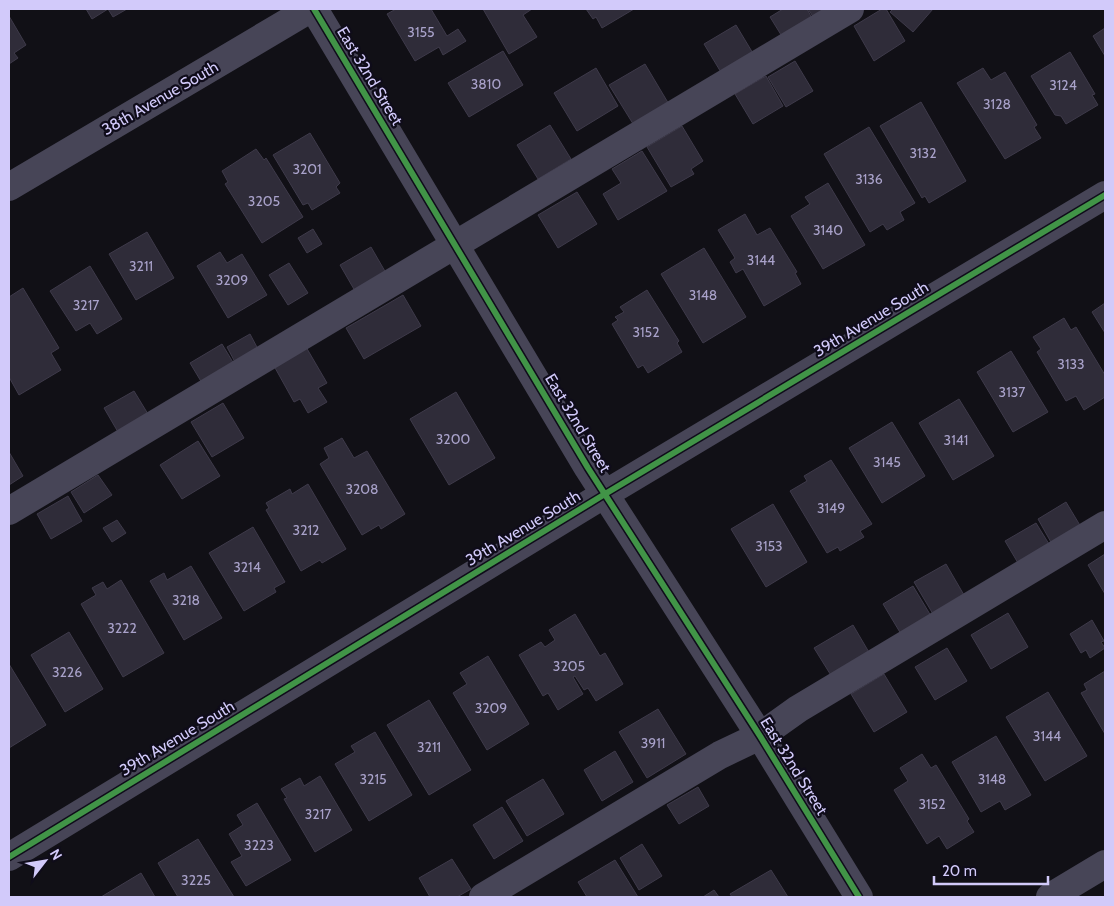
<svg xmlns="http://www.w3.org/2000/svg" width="1114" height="906" font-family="Cabin,sans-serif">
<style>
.building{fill:#2f2c39;stroke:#3e3a4a}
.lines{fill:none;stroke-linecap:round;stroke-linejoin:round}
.minor{stroke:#474557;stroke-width:28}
.cycleway-casing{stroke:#0f0c1a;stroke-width:9}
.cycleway{stroke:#419447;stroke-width:6}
.labels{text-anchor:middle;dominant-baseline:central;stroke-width:4.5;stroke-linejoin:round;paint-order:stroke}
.number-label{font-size:14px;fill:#a9a2ca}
.street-label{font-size:16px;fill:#d2cafa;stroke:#0f0c1a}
</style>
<rect width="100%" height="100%" fill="#111016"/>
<!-- building -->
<path class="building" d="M86,9h41l-14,8 -5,-8 -16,10z
M396,9h35l16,27 11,-7 8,12 -23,14 -4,-8 -24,14 -28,-47z
M483,9h49l-9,6 14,22 -28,17z
M586,9h48l-32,19 -6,-11 -3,2z
M783,9h24l6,11 -30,18 -13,-21z
M808,9h22l-16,9z
M882,9h4l19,32 -31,20 -20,-35z
M893,9h40l-20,23 -23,-20z
M9,16l17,29 -12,8 4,5 -9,6z
M736,25l18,30 -32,19 -18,-30z
M1105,28v28l-12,-20z
M503,51l20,34 -54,32 -21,-34z
M1070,52l25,42 -3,1 6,10 -32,19 -5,-8 -6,-1 -24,-39z
M795,61l18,30 -27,16 -18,-30z
M645,64l25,42 -35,21 -26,-42z
M596,68l22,38 -41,25 -23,-38z
M983,68l8,12 14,-8 32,53 -3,2 7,11 -36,21 -48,-76z
M766,76l17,30 -30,18 -18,-30z
M921,102l45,79 -37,22 -4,-7 -3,2 -42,-72z
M550,125l21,34 -33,20 -21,-34z
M682,126l21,35 -12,8 3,5 -23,13 -24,-40z
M869,127l46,76 -15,9 4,8 -17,10 -4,-6 -13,8 -46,-78z
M310,133l30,50 -4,4 4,6 -28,17 -4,-7 -5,2 -30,-50z
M256,149l8,11 2,-2 37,59 -41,26 -37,-59 3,-2 -6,-11z
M642,151l25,40 -49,29 -15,-26 18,-11 -9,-14z
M828,183l37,62 -42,24 -32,-53 19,-12 -5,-7z
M577,192l20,32 -39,24 -20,-33z
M745,214l12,21 13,-7 27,44 -2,1 6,11 -37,22 -21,-37 -7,4 -6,-11 5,-4 -17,-28z
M313,229l9,15 -15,9 -9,-15z
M147,232l27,46 -38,22 -27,-46z
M371,247l15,26 -31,18 -15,-26z
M704,248l42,69 -43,26 -42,-69z
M220,252l7,11 15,-9 25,41 -39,23 -31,-52z
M289,263l19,30 -20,12 -19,-30z
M90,266l32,53 -25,15 -7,-11 -14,8 -26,-40z
M23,288l36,60 -8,5 10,17 -42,25 -10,-18v-80z
M647,290l32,51 -2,2 5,9 -34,21 -5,-8 -5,3 -26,-44 6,-4 -3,-3 9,-5 -4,-5z
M403,295l18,31 -57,33 -18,-31z
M1105,303v30l-13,-21z
M1064,318l7,12 5,-3 29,48v22l-21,13 -8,-14 -10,5 -29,-49 4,-3 -8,-12z
M250,334l9,17 -23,13 -9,-17z
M222,344l12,20 -32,19 -12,-20z
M306,347l21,36 -9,5 9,14 -19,11 -8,-14 -6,3 -20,-36z
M1011,351l37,61 -35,20 -36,-60z
M134,391l14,23 -30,18 -14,-24z
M456,392l39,66 -46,27 -39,-66z
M959,399l35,57 -41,24 -34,-57z
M223,403l21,35 -32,19 -21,-35z
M892,422l33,54 -43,27 -33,-55z
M342,438l12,20 13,-7 38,63 -24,15 -2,-4 -17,10 -42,-71 9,-6 -5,-10z
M198,441l22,35 -38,23 -22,-34z
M9,452l14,24 -14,9z
M831,460l41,64 -12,7 4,6 -24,14 -2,-4 -11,6 -37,-62 17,-10 -3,-5z
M98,475l14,20 -28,18 -13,-21z
M308,484l38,65 -24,14 -2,-3 -19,11 -35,-61 3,-2 -3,-5 24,-14 2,5z
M68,496l14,25 -31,18 -14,-25z
M1066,502l15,25 -29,17 -14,-25z
M773,504l34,58 -41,25 -35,-58z
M117,520l9,13 -14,9 -9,-14z
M1036,523l13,21 -31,19 -13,-22z
M253,527l32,55 -11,6 2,4 -32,19 -35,-58z
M1105,554v40l-17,-29z
M946,564l18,31 -31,19 -19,-32z
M191,566l31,52 -38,22 -34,-59 14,-8 3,7z
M121,580l43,73 -41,24 -42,-73 15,-9 -4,-7 11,-6 4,7z
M913,586l18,30 -30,18 -18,-30z
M1008,613l20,34 -37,22 -20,-34z
M575,614l25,42 5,-3 18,31 -27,17 -8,-13 -4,2 -9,-14 -2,1 10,17 -25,16 -10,-17 -5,3 -24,-41 22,-13 4,5 10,-7 -6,-10z
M1092,620l12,21 -3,1 4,6 -15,10 -4,-8 -5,3 -11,-19z
M853,625l17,29 -38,23 -18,-29z
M69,632l34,57 -38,23 -34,-57z
M947,648l20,33 -32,19 -20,-33z
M488,656l41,68 -42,26 -34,-57 14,-9 -7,-11z
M9,664l37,61 -37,23z
M1105,671v63l-24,-41 6,-3 -3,-6z
M884,674l23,38 -33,20 -23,-38z
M1048,692l39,64 -42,25 -39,-64z
M429,700l42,70 -42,25 -42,-70z
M658,709l28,45 -39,24 -28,-46z
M375,732l37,63 -43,26 -34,-57 20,-12 -4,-6z
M996,736l35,59 -26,15 -5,-9 -19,11 -29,-50z
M615,751l18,31 -31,19 -18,-31z
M922,754l9,14 5,-3 33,54 -2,2 7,11 -27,17 -8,-13 -12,8 -33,-54 14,-9 -8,-13z
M320,776l32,54 -37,22 -31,-53 3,-1 -6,-9 19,-11 4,8z
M543,779l21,35 -37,22 -21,-35z
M698,787l11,19 -30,18 -12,-19z
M257,803l34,57 -45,26 -15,-24 11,-6 -13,-22 14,-9 -6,-10z
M502,807l21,34 -29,18 -21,-34z
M198,839l36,58h-56l-20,-34z
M642,844l20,32 -23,14 -19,-32z
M452,859l19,30 -14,8h-27l-11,-19z
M615,860l23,37h-51l-9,-15z
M771,870l17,27h-56l-2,-3z
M141,873l14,24h-54z
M714,890l5,7h-16z"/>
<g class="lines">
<!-- minor -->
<path class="minor" d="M314,9l274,459 172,268 99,161
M9,187l301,-178
M9,511l841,-502
M9,857l596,-363 500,-299
M483,897l237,-142 40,-19 38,-27 307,-184
M1050,897l55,-33"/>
<defs>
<path id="cycleway" d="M314,9l274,459 172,268 99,161
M9,857l596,-363 500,-299"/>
</defs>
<!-- cycleway casing -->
<use href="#cycleway" class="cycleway-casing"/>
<!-- cycleway -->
<use href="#cycleway" class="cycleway"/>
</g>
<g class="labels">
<!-- number labels -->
<g class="number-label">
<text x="421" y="32">3155</text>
<text x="486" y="84">3810</text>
<text x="1063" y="85">3124</text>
<text x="997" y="104">3128</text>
<text x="923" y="153">3132</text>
<text x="307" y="169">3201</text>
<text x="869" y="179">3136</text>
<text x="264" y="201">3205</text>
<text x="828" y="230">3140</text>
<text x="761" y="260">3144</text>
<text x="141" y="266">3211</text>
<text x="232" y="280">3209</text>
<text x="703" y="295">3148</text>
<text x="86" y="305">3217</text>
<text x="646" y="332">3152</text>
<text x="1071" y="364">3133</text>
<text x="1012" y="392">3137</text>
<text x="453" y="439">3200</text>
<text x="956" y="440">3141</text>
<text x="887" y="462">3145</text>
<text x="362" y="489">3208</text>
<text x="831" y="508">3149</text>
<text x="306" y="530">3212</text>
<text x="769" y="546">3153</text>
<text x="247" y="567">3214</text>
<text x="186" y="600">3218</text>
<text x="122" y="628">3222</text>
<text x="569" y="666">3205</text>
<text x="67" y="672">3226</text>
<text x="491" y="708">3209</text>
<text x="1047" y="736">3144</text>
<text x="653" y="743">3911</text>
<text x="429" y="747">3211</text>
<text x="373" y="779">3215</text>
<text x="992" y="779">3148</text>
<text x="932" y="804">3152</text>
<text x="318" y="814">3217</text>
<text x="259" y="845">3223</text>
<text x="196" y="880">3225</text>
</g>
<!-- street labels -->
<g class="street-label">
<text transform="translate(370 76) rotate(59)">East 32nd Street</text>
<text transform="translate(160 98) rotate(-30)">38th Avenue South</text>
<text transform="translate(871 319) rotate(-31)">39th Avenue South</text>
<text transform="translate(578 423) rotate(59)">East 32nd Street</text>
<text transform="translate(523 528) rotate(-31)">39th Avenue South</text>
<text transform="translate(177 738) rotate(-31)">39th Avenue South</text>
<text transform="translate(794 766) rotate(58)">East 32nd Street</text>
</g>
</g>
<!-- border -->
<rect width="1114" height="906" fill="none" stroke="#d2cafa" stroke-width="20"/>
<!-- north arrow -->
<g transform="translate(45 861) rotate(59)" stroke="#0f0c1a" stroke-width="4" paint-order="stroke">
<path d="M0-4L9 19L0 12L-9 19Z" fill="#d2cafa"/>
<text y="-8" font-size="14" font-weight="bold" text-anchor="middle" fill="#d2cafa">N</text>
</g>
<!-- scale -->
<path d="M934 876v8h114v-8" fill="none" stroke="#d2cafa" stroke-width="2.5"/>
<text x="942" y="876" font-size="15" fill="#d2cafa" stroke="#0f0c1a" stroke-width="4" paint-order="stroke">20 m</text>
</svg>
